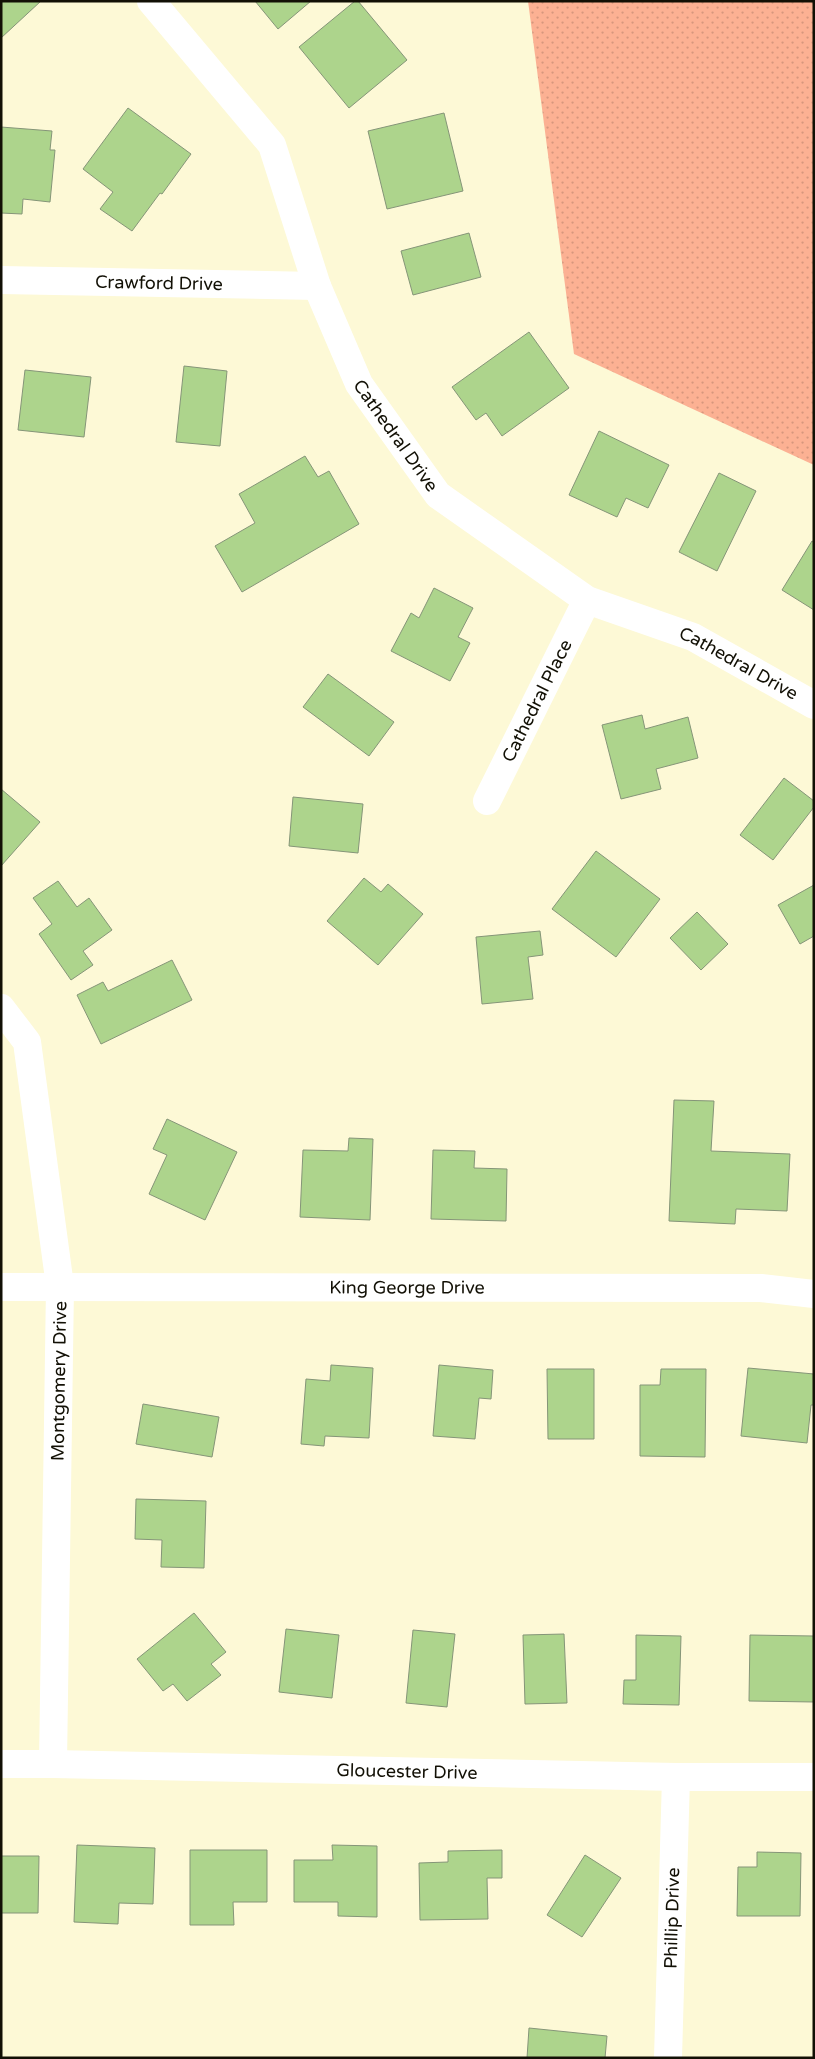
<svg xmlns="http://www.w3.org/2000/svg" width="815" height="2059" font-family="'Varela Round',sans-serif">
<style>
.grass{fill:url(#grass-dots)}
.building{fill:#add48c;stroke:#859578}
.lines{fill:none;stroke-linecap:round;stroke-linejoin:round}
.minor{stroke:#fff;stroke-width:28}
.labels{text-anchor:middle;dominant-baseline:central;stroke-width:4;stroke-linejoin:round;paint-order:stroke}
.street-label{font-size:18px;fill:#121005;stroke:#fff}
</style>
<defs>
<pattern id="grass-dots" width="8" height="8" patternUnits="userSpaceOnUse" patternTransform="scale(1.25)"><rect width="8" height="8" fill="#fcb193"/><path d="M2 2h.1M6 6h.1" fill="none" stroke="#d7977d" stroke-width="1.8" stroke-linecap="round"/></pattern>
</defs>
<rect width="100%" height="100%" fill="#fdf9d6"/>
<!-- grass -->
<path class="grass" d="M528,1h286v464l-240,-111z"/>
<!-- building -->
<path class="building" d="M1,1h40l-40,37z
M255,1h56l-33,28z
M355,1h3l49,59 -58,48 -50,-61z
M128,108l63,46 -29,40 -2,-1 -28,38 -32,-22 13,-17 -30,-23z
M444,113l19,78 -76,18 -19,-78z
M1,127l51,4 -2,19h5l-5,52 -27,-3 -1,15 -21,-1z
M469,233l12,44 -68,18 -12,-44z
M529,332l40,56 -67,48 -16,-23 -10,7 -24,-33z
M184,366l43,5 -7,75 -44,-4z
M25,370l66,7 -7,60 -66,-7z
M599,431l70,34 -21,43 -22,-10 -9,19 -48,-22z
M305,456l13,21 11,-6 30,53 -117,68 -27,-46 40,-23 -16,-29z
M719,473l37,18 -39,80 -38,-19z
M812,541l2,1v68l-32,-20z
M434,588l39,20 -15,29 12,6 -20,38 -59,-30 20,-38 8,5z
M328,674l66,48 -25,34 -66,-49z
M642,715l3,14 43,-12 10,41 -42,11 5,20 -40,10 -19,-74z
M784,778l30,23v6l-41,53 -33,-25z
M1,789l39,33 -39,44z
M293,797l70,7 -5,49 -69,-7z
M596,851l64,48 -44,58 -64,-48z
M364,878l17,14 7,-8 35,30 -45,51 -51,-44z
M58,881l19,26 12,-9 23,32 -29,21 10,14 -22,15 -32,-46 13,-10 -19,-26z
M814,885v51l-14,8 -22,-39z
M697,912l31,32 -27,26 -31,-32z
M540,931l3,24 -15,2 5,42 -51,5 -6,-67z
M172,960l20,40 -91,44 -24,-49 26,-13 5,9z
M674,1100l40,1 -3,50 79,3 -3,57 -51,-2 -1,15 -66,-3z
M167,1119l70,33 -32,68 -56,-26 18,-39 -14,-6z
M349,1138l24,1 -3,81 -70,-3 3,-67 45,1z
M433,1150l42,1 -1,17 33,1 -1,52 -75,-2z
M331,1365l42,3 -4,70 -44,-2 -1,10 -23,-2 5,-65 24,2z
M439,1365l54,5 -2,29 -12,-1 -4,41 -42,-3z
M748,1368l66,6v31h-3l-4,38 -66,-7z
M547,1369h47v70h-46z
M661,1369h45l-1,88 -65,-1v-71h20z
M143,1404l76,13 -7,40 -76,-13z
M136,1499l70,2 -2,67 -43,-1 1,-27 -27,-1z
M194,1613l32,39 -15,12 10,11 -34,26 -14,-17 -10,7 -26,-32z
M286,1629l53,6 -7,63 -53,-6z
M413,1630l42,4 -8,73 -41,-4z
M564,1634l3,69 -42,1 -2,-69z
M636,1635l45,1 -2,69 -56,-1 1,-24h12z
M750,1635l64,1v66l-65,-1z
M77,1845l78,3 -2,56 -34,-1 -1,21 -44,-2z
M332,1845l45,1v71l-39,-1v-14h-44v-42h39z
M190,1850h77v52h-34l1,23h-44z
M502,1850v28h-15l1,41 -68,1 -1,-57 29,-1v-11z
M757,1852l44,1 -1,63h-63l1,-49h19z
M585,1855l36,23 -39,59 -35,-22z
M1,1856h38l-1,57h-37z
M529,2028l78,8 -2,22h-78z"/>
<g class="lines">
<!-- minor -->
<g class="minor">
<path id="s1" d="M151,1l121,144 45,141 42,98 79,111 149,105 106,37 121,68"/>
<path id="s2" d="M1,280l316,6"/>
<path id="s3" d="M487,801l100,-201"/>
<path d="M1,1008l26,34 33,244 -7,478"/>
<path id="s4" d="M1,1287l760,1 53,6"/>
<path id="s5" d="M1,1764h52l623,13h138"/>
<path id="s6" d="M668,2058l8,-281"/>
</g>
</g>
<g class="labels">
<!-- street labels -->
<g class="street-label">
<text stroke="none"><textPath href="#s2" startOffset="158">Crawford Drive</textPath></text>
<text stroke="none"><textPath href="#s1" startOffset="506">Cathedral Drive</textPath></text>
<text stroke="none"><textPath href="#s1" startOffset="926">Cathedral Drive</textPath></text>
<text stroke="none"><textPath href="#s3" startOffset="112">Cathedral Place</textPath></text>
<text stroke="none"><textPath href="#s4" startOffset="406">King George Drive</textPath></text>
<text transform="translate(59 1381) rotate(-89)">Montgomery Drive</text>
<text stroke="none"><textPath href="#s5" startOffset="406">Gloucester Drive</textPath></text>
<text stroke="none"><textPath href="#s6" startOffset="140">Phillip Drive</textPath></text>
</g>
</g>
<!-- border -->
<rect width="815" height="2059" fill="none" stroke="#121005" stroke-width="5"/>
</svg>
